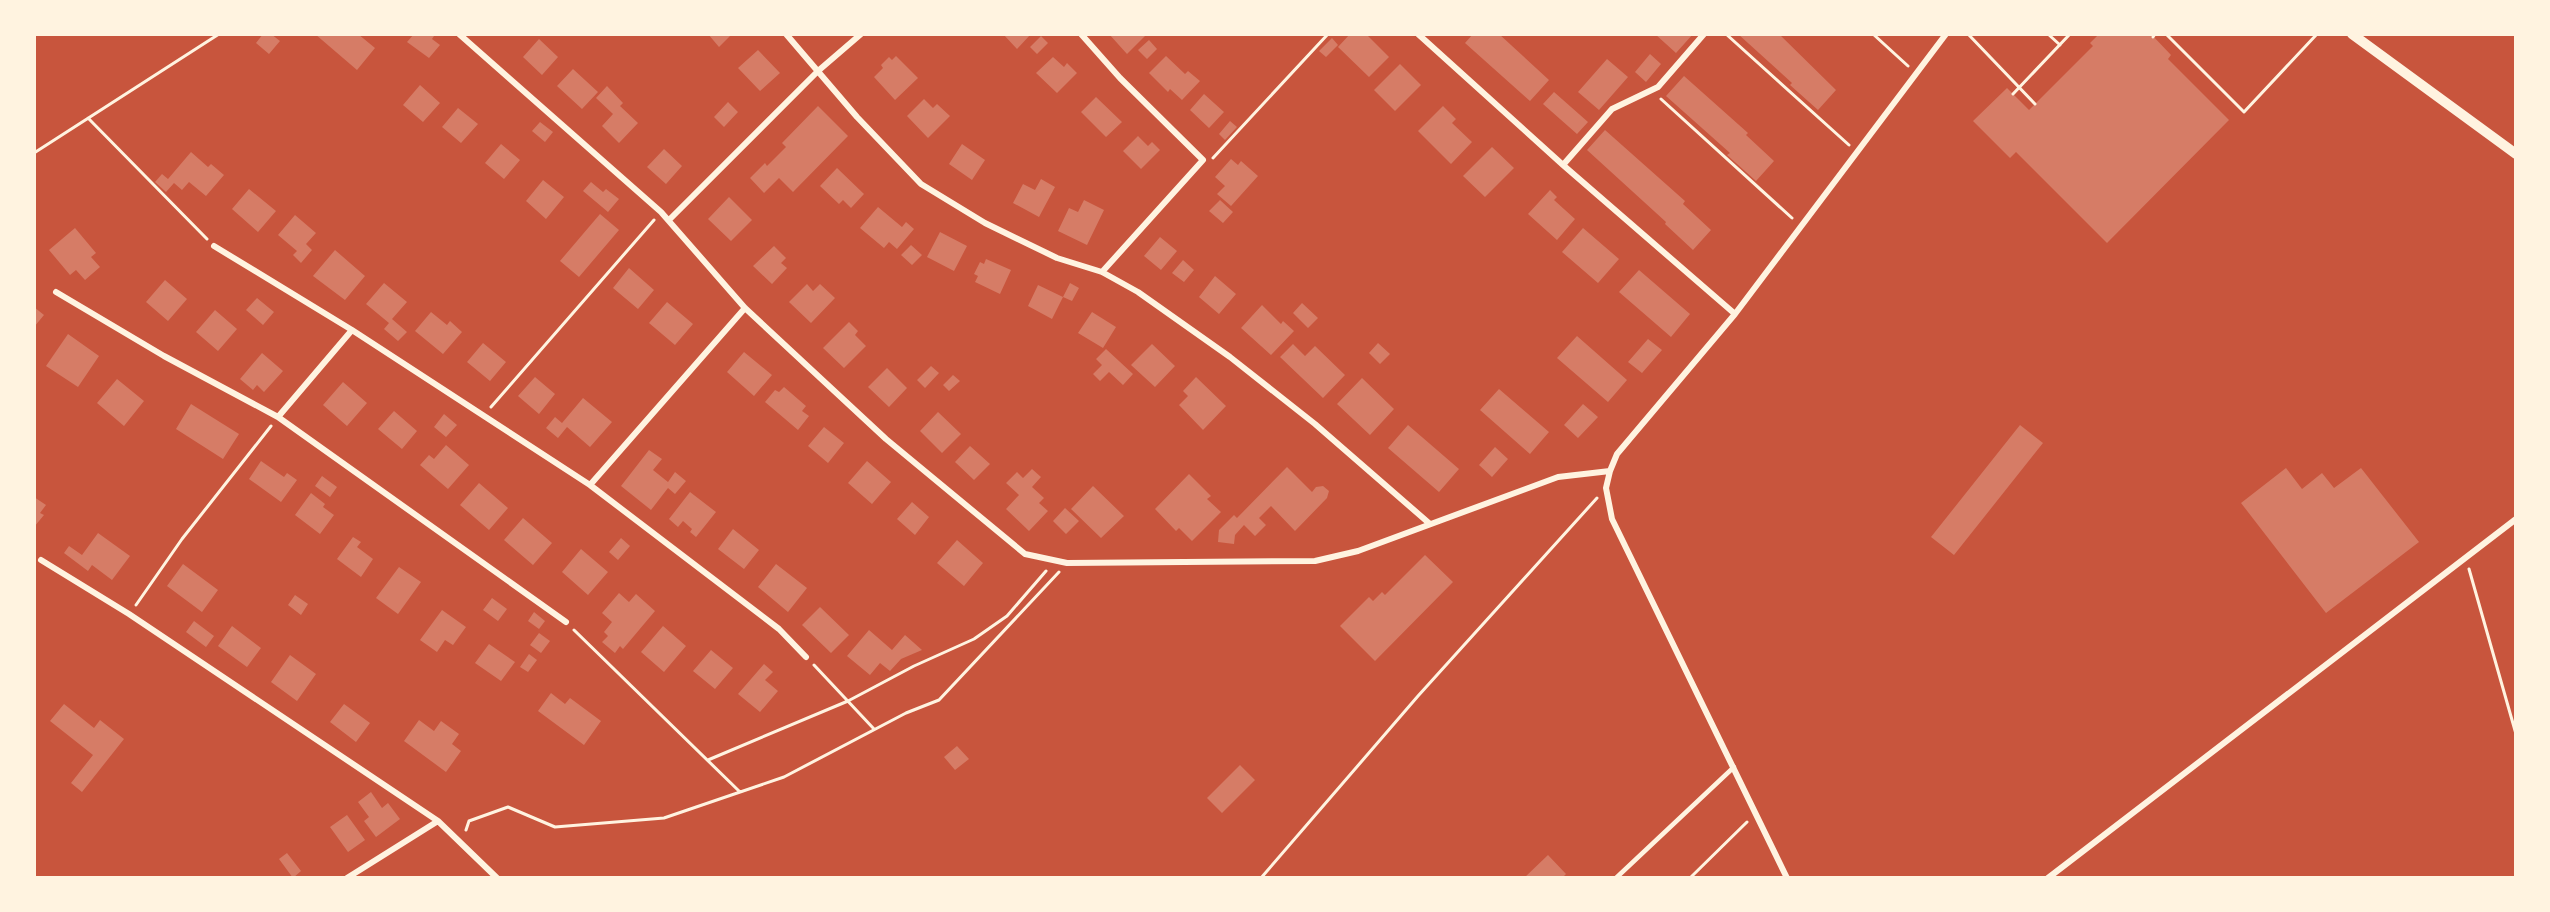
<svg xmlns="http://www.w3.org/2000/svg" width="2550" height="912" font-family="Raleway,sans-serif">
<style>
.building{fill:#d67c66}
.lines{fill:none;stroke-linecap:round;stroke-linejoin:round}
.path{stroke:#fff3e0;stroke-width:3}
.service{stroke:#fff3e0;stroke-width:4.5}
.minor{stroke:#fff3e0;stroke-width:6}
.tertiary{stroke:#fff3e0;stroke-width:10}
</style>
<rect width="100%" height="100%" fill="#c8553d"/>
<!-- building -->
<path class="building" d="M263,34h8l9,7 -11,13 -13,-11z
M315,34h43l17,14 -18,22z
M414,34h18l2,2 -2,3 8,6 -11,13 -22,-16z
M708,34h24l-13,13z
M1003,34h28l-14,15z
M1109,34h38l-20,20z
M1350,34h16l23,23 -20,20 -31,-30z
M1473,34h26l50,46 -19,21 -65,-58z
M1655,34h38l-17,19z
M1738,34h41l57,56 -18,20 -28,-25 2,-2z
M2099,34h52l20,21 -3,4 61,61 -122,123 -91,-91 -6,6 -37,-37 34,-33 22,22 64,-64 -3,-3z
M1041,36l7,7 -11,11 -7,-7z
M1332,38l6,7 -12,12 -7,-6z
M539,39l19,18 -16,18 -19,-18z
M1149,40l8,9 -10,10 -9,-9z
M758,50l22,23 -20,18 -22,-23z
M1650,54l11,10 -15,18 -11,-10z
M896,56l22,22 -23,22 -21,-23 9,-9 -2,-3 8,-8 3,3z
M1166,56l19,18 3,-3 12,10 -18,19 -12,-11 -2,3 -19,-19z
M1053,57l11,10 3,-4 10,10 -20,20 -21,-20z
M1607,59l21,18 -29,33 -21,-18z
M1400,64l21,21 -26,26 -21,-21z
M573,69l25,23 -16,17 -25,-23z
M1684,76l64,57 -2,2 28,26 -18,20 -29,-26 3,-2 -64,-57z
M420,85l20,18 -17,19 -20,-17z
M607,86l16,17 -3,3 18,17 -19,20 -17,-17 11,-12 -17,-16z
M1554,92l34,30 -11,12 -34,-30z
M1204,94l20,18 -15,16 -19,-18z
M1096,97l26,25 -16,15 -25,-25z
M924,99l9,9 4,-4 13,12 -22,22 -21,-22z
M728,102l10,10 -14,15 -10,-10z
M818,106l30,30 -55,56 -14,-14 -15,15 -14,-15 15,-15 2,3 19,-19 -4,-4z
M1443,106l13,13 -4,4 20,19 -21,22 -33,-33z
M458,108l20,16 -17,19 -19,-16z
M1230,121l7,6 -12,13 -6,-6z
M540,122l13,10 -8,10 -13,-11z
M1605,130l80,71 -2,3 28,26 -18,20 -28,-26 1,-2 -79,-72z
M1138,136l10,10 4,-4 8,8 -19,19 -18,-18z
M501,144l19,16 -16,19 -19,-16z
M962,144l23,16 -13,20 -23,-16z
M1492,147l22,21 -29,29 -22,-21z
M664,149l18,17 -16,18 -19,-17z
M191,152l17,15 3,-3 13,11 -18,21 -17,-14 -7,8 -8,-7 -8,9 -11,-10 7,-8 6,5z
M1231,159l7,6 3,-4 17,15 -27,30 -14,-12 8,-8 -10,-9z
M837,168l27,26 -13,14 -8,-8 -4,4 -19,-18z
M1041,179l14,8 -16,30 -26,-14 10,-19 12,6z
M543,180l21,17 -18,22 -20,-18z
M591,182l12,10 3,-3 13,10 -11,13 -25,-21z
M249,189l27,22 -18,21 -26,-23z
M1550,190l7,7 -3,3 21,19 -18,21 -29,-26z
M729,197l23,23 -21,21 -23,-22z
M1084,200l20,10 -17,35 -29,-14 11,-23 9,4z
M1220,200l13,12 -10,11 -14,-12z
M878,207l24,20 4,-5 8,7 -17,20 -8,-7 -5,6 -24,-20z
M600,214l19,16 -40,47 -19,-16z
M295,215l21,18 -10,11 6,6 -11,13 -8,-8 4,-4 -19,-16z
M75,228l21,25 -5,4 9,10 -15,13 -9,-10 -6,5 -21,-25z
M1583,228l36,31 -21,24 -36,-31z
M940,232l27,14 -13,25 -27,-14z
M1160,237l17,14 -16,19 -17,-14z
M911,245l11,10 -10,10 -11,-10z
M774,246l12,12 -5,5 6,5 -15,16 -19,-18z
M335,250l30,26 -20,24 -32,-24z
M986,259l25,11 -11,24 -25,-12 3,-6 -4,-2 6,-12 4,2z
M1183,260l11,10 -10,12 -12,-9z
M629,268l25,22 -16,19 -25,-21z
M1639,270l51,44 -19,23 -52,-45z
M1215,276l21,18 -17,20 -20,-17z
M165,280l22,19 -19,22 -22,-19z
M384,283l23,19 -15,17 15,13 -9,9 -14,-12 5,-6 -23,-19z
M1070,283l9,5 -7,13 -9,-4z
M807,284l6,7 7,-7 15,14 -24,25 -22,-21z
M1038,285l25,12 -11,22 -24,-13z
M257,298l17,14 -11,13 -17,-15z
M667,302l26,22 -18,21 -26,-22z
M1302,303l16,15 -10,10 -15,-15z
M1262,305l19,19 2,-3 11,10 -23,24 -30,-27z
M34,307l10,8 -10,12z
M215,310l22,19 -19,22 -22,-19z
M431,312l16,13 3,-4 12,11 -19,22 -28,-23z
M1092,312l24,15 -13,21 -25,-15z
M849,322l9,9 -3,4 11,11 -22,22 -21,-20z
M68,334l31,22 -21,31 -32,-21z
M1577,336l50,44 -19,22 -51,-44z
M1648,339l14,11 -20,23 -14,-11z
M483,343l23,19 -16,19 -23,-19z
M1378,343l12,11 -10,10 -11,-11z
M1152,344l23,22 -20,21 -24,-22z
M1293,344l12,12 10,-10 30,29 -22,23 -43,-41z
M1106,349l27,25 -10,11 -14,-13 -9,9 -7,-7 9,-9 -6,-6z
M744,352l28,23 -18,21 -27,-24z
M262,353l21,18 -19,21 -7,-7 -4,5 -13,-11z
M931,366l8,7 -14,15 -8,-8z
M887,368l20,20 -18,19 -21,-20z
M953,375l7,6 -11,10 -6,-6z
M535,377l20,17 -16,20 -21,-18z
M1196,377l30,29 -23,24 -24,-25 9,-9 -5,-5z
M1362,378l32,31 -24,26 -33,-31z
M117,379l27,22 -20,25 -27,-23z
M343,382l24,21 -20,23 -24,-21z
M784,387l22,19 -4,5 7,5 -11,14 -33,-28 10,-12 4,2z
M1499,389l50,43 -19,22 -50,-44z
M583,398l29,24 -22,25 -23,-20 -9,11 -12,-10 9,-11 7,6z
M191,404l48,30 -16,25 -47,-30z
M1583,404l15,13 -20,21 -14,-13z
M394,411l23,20 -15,18 -24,-20z
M938,412l23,22 -19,19 -22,-22z
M444,414l13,11 -11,12 -12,-10z
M1408,425l51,44 -20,23 -51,-44z
M2020,425l23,18 -89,112 -23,-18z
M824,427l20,16 -16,20 -20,-17z
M446,445l23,20 -21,24 -28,-24 9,-10 5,4z
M970,446l20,18 -16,16 -19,-18z
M1495,447l13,12 -16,18 -13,-12z
M649,450l13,9 -9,11 15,12 7,-10 11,9 -11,13 -7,-6 -17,22 -30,-24z
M261,461l23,16 3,-4 10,7 -16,22 -32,-23z
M867,461l24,21 -19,22 -24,-21z
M1287,467l25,25 4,-5 7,-1 6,5 -2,7 -32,33 -24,-25 -12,12 7,7 -11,11 -11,-11 -9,10 -1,9 -16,-2 1,-12 15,-15 3,3z
M2286,468l16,21 20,-16 12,15 27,-20 58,74 -93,71 -85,-110z
M1032,469l9,8 -9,10 12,11 -5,5 9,8 -19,20 -23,-22 13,-14 -13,-12 11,-11 6,6z
M1189,474l22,22 -4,3 14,13 -29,29 -13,-13 -3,3 -21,-22z
M322,476l15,11 -7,10 -15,-11z
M479,483l29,25 -19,22 -29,-25z
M1093,486l31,30 -23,22 -30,-29z
M690,492l26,20 -20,25 -6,-5 2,-3 -9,-8 -5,6 -9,-8z
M311,493l14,11 -2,3 11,8 -14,19 -25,-19z
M34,497l12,8 -6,8 4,2 -10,12z
M912,502l17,15 -14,18 -18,-16z
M1065,508l14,13 -13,13 -13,-13z
M523,518l29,25 -19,22 -29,-25z
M733,529l26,21 -15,19 -26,-20z
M98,533l32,23 -18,24 -20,-15 -4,6 -24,-18 5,-7 13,9z
M353,537l8,5 -4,5 16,12 -12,18 -24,-18z
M621,538l9,8 -12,14 -9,-8z
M957,540l26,23 -19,23 -27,-23z
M581,549l27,23 -20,23 -26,-23z
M1425,555l28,27 -78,79 -35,-35 29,-29 4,4 9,-9 3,3z
M183,564l35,26 -16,22 -35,-26z
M776,564l31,24 -19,24 -30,-25z
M399,567l22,15 -23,32 -22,-16z
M619,593l10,9 7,-8 19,17 -32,38 -3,-3 -5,7 -13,-11 6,-6 -4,-4 8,-10 -10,-9z
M295,595l13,9 -7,11 -13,-10z
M492,598l15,11 -9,12 -15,-11z
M820,607l29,28 -18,18 -29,-28z
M442,610l24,17 -13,18 -8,-5 -8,12 -17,-12z
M534,612l11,9 -6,8 -11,-8z
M194,621l20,15 -8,11 -20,-15z
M232,626l29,22 -14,19 -29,-21z
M663,626l23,20 -22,26 -23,-20z
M869,630l23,20 13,-15 17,15 -21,9 -11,12 -10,-8 -10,12 -23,-19z
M539,633l11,8 -9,12 -11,-8z
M489,644l26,18 -14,19 -26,-18z
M711,650l22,18 -18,21 -22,-18z
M529,654l8,6 -9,12 -8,-5z
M290,655l26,19 -19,27 -26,-19z
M764,664l9,8 -8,8 13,11 -18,21 -22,-18z
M551,693l14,11 5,-6 31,23 -17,24 -46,-34z
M64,704l30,24 6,-8 24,19 -42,53 -11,-9 22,-28 -43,-34z
M344,704l26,19 -14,19 -26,-20z
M419,720l15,11 7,-10 18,13 -7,10 9,7 -15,21 -42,-31z
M957,746l12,13 -14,11 -11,-13z
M1240,765l15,15 -33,33 -15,-15z
M371,792l11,16 6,-5 12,16 -24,18 -12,-16 5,-4 -11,-15z
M347,815l18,25 -17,12 -18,-25z
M287,853l14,18 -8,7 -14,-19z
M1548,855l18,19 -4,4h-38z"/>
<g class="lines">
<!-- path -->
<path class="path" d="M1726,34l123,111
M1873,34l35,32
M1968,34l67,70
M2048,34l12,11
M2166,34l78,78 73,-78
M2153,37l2,-3
M2013,94l57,-60
M1661,99l131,119
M88,118l119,121
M34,153l185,-119
M1213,158l115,-124
M491,407l163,-187
M2469,569l47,165
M136,605l46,-66 89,-113
M574,630l166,162
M814,665l60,64
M708,760l140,-59 66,-35 60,-27 33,-23 39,-45
M466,830l3,-9 39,-14 47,20 109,-9 120,-41 122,-64 33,-13 120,-128
M1261,878l157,-182 179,-198
M1690,878l57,-56"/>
<!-- service -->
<path class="service" d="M1616,878l118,-111"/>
<!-- minor -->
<path class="minor" d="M459,34l202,178 84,96 141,131 139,115 42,9 248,-2 43,-10 200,-74 52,-6
M786,34l71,83 64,67 64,39 72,35 45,14 36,20 92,65 85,67 115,100
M1081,34l39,44 83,82 -101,112
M1418,34l145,131 172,149
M1563,165l49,-56 46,-22 46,-53
M669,220l149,-149 43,-37
M214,246l138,84 238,155 189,144 27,28
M56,292l108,64 114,61 288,205
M278,417l74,-87
M590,485l155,-177
M41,560l88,54 309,207 59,57
M347,878l91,-57
M1787,878l-175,-359 -6,-31 4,-17 7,-17 118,-140 211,-280
M2048,878l468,-359"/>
<!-- tertiary -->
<path class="tertiary" d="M2352,34l164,120"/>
</g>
<!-- border -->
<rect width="2550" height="912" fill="none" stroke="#fff3e0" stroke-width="72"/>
</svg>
